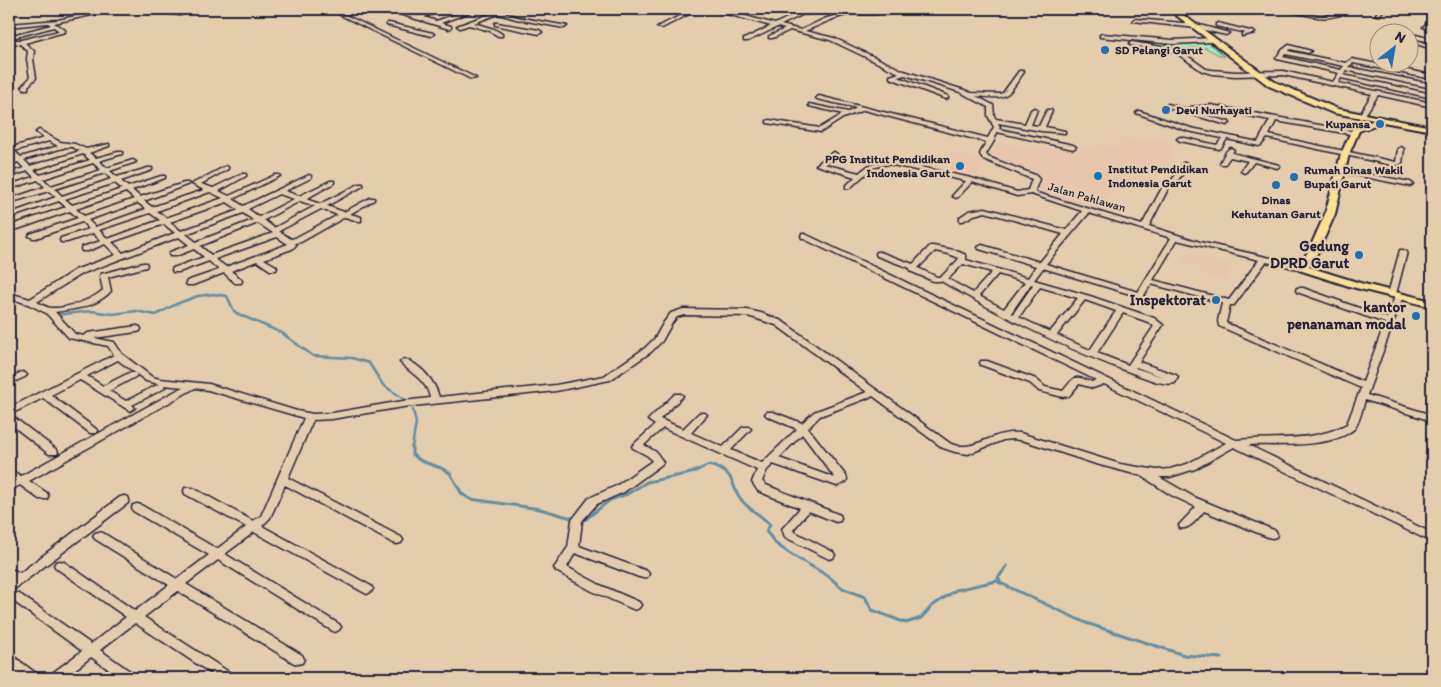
<svg xmlns="http://www.w3.org/2000/svg" width="1441" height="687" font-family="Itim,sans-serif">
<style>
.built{fill:#e8c6ae}
.green{fill:#a5ecb9;stroke:#64877a}
.lines{fill:none;stroke-linecap:round;stroke-linejoin:round}
.stream-far1{stroke:#608da3;stroke-width:2.5}
.stream{stroke:#608da3;stroke-width:3}
.minor-casing{stroke:#22223b;stroke-width:3}
.major-casing{stroke:#22223b;stroke-width:4}
.minor{fill:#e4cdad;fill-rule:evenodd}
.major{fill:#fadf96;fill-rule:evenodd}
.poi-dot{fill:#1f6fb2;stroke:#e4cdad;stroke-width:2}
.labels{text-anchor:middle;dominant-baseline:central;stroke-width:4.5;stroke-linejoin:round;paint-order:stroke}
.far-poi-label{font-size:12px;font-weight:bold;fill:#22223b;stroke:#e4cdad;text-anchor:start}
.far-street-label{font-size:12px;fill:#22223b;stroke:#e4cdad}
.poi-label{font-size:15px;font-weight:bold;fill:#22223b;stroke:#e4cdad;text-anchor:end}
</style>
<rect width="100%" height="100%" fill="#e4cdad"/>
<filter id="ink" filterUnits="userSpaceOnUse"><feTurbulence type="fractalNoise" baseFrequency=".02" numOctaves="2"/><feDisplacementMap in="SourceGraphic" scale="10" xChannelSelector="R" yChannelSelector="G"/><feConvolveMatrix kernelMatrix="1 2 1 2 8 2 1 2 1" color-interpolation-filters="sRGB"/></filter>
<g filter="url(#ink)">
<!-- built -->
<path class="built" d="M1124,137l18,4 12,-2 23,5 -25,46 -32,-8 -25,29 -46,-15 -11,-7 5,-9 -53,-23 8,-14 55,6 5,-1 19,5 3,-5 10,2 9,-6 16,3z
M949,151l39,10 -14,18 -43,-8z
M1183,253l49,12 -5,15 -27,-7 1,-6 -22,-6z"/>
<!-- green -->
<path class="green" d="M1145,40l61,1 19,15h-4l-15,-8h-17l6,5c-16,1 -32,-5 -48,-7z"/>
<g class="lines">
<!-- stream-far1 -->
<path class="stream-far1" d="M56,315l35,-4 22,3 23,-3 20,4 20,-11 22,-8 15,-2 14,2 7,15 4,3 44,19 31,23 39,2 17,5 14,22 24,16
M412,447l4,-24 -3,-13"/>
<!-- stream -->
<path class="stream" d="M412,446v8l9,7 20,7 9,5 12,21 8,5 70,10 35,10
M580,520l6,-1 24,-19 17,-6 20,-12 44,-9 18,-8c32,9 18,22 36,39 8,8 18,12 25,21l-4,6 10,13 16,11 36,21 14,12 23,9 7,13 34,13 15,-5 11,-12 24,-16 40,-9 90,42 98,32 37,3
M1000,581l-2,-3 9,-12"/>
<defs>
<path id="minor" d="M70,9l20,2 2,2 20,-4h8l-66,14 11,7v2l-40,11 9,8 -1,8 3,19 -8,8v3h-4l-2,-3 8,-8 -3,-19 1,-8 -8,-7 -7,-1 -4,-3v-4l42,-11 -3,-2 -39,4v-3l49,-4 31,-7 -17,-3zM54,27l5,4 -38,9h-5l-4,-2z
M140,9l40,3 9,-3h6l-15,6 -39,-4 -2,-1z
M328,9h5l143,69 -5,1z
M383,9h8l28,7 21,-7h6l-22,8 12,4 36,-12h6l-37,14 10,3v2l-2,1z
M484,9l14,2 12,-2 -7,3 14,5 50,9 -3,2 -48,-9 -18,-5 -24,9 20,6 8,5v2h-4l-8,-5 -21,-6 -9,3 -3,-2 36,-13z
M694,9h5l-37,19 -5,-1z
M708,9c10,0 18,4 28,5 7,0 15,-5 23,-5l-17,6 33,9 26,-13 9,1v2h-6l-23,11 20,5 23,-11 19,-6 11,-2 17,1 16,-3c-9,8 -22,4 -34,5 -16,1 -32,11 -48,17l29,7 70,33 60,19 7,3 28,1 4,-1 16,-22h4l1,1c-19,27 -15,27 -48,24l17,9 1,11 2,3 29,5 6,-14 3,-2 3,2 -6,15 8,1 8,-16h4l1,1 -7,16 20,4v2l-24,-2 -43,-8 2,4 -1,2 74,16 3,2 -3,2 -76,-17 -3,9 -8,13 2,3 47,18 4,4 -4,11 2,3 105,32 21,-39 8,-5 7,-9 5,-9h4l1,1 -5,10 -8,9 -6,4 -20,39 51,16 106,24 1,2 -1,2h-3l-37,-8 -32,43h-4l-4,18 137,59 22,-59 -88,-31 -1,-2 1,-2h6l84,30 8,-22 4,-2h3l1,2 -36,99 65,20v6l-67,-21c-2,7 -6,24 -11,29 -24,20 -76,15 -106,16l184,88v9l-198,-95 -39,22 -25,8h-11l35,20 82,34 1,3 -1,3 -4,1 -4,-1 -64,-26c-6,7 -14,19 -24,17l-1,-3 17,-18 -25,-12 -29,-19 -46,-12 -71,-23 -12,-2 -10,1 -35,14 -13,-2 -12,-4 -70,-52 -53,20 -12,12 38,48 1,3 -1,3 -9,4 -64,-22 -6,6 -5,11 4,4 74,30 1,3 -1,3 -4,1 -27,-11 -16,19v1l40,21 2,3 -2,3 -4,1 -44,-22 -3,-8 18,-21 -42,-17 -6,-9 5,-12 -94,-42 -19,17 12,7 7,10 -1,2 -38,28 -27,12 -15,17 -3,25 68,25 2,3 -2,3 -4,1 -4,-1 -64,-24 -8,14 33,18 39,17 2,3 -2,3 -4,2 -43,-19 -36,-20 -2,-3 14,-21 4,-27 17,-22 27,-12 36,-25 -4,-5 -15,-8 -1,-2 23,-21 -7,-5 27,-26h6l2,2 -23,23 23,10 16,-16h6l2,2 -2,2 -14,16 32,14 20,-20h6l2,2 -2,2 -18,19 31,13 35,-34 -30,-13 -2,-2 2,-2h6l29,11 12,-11 53,-20 -91,-67 -28,-9 -64,-1 -7,2 -5,6 -10,18 -11,11 -41,28 -54,11 -153,16 -71,12 -19,1 -25,58 113,59 2,3 -2,3 -4,1 -4,-1 -108,-58 -15,33 -8,8 109,60 2,3 -2,3 -4,2 -4,-2 -109,-60 -29,22 114,70 2,3 -2,3 -4,2 -4,-2 -113,-70 -32,24 116,71 2,4 -2,4 -4,1 -4,-1 -116,-72 -34,26 88,57 2,4h-16l-83,-55 -35,27 34,24 2,4h-15l-30,-21 -27,21h-15l2,-4 31,-23 -69,-50 -2,-3 2,-3 4,-2 4,2 70,49 35,-27 -70,-49 -2,-3 2,-3 4,-1 4,1 71,49 34,-26 -74,-46 -2,-3 2,-3 4,-1 4,1 74,46 32,-24 -76,-44 -1,-3 1,-3 4,-1 4,1 76,44 29,-22 -61,-33 -1,-3 1,-3h8l60,33 8,-5 43,-98 -96,-28 -13,-2 -166,93 18,12 1,3 -1,3h-8l-19,-14 -11,6v-8l5,-3 -5,-3v-8l12,7 162,-89 -20,-2 2,2 -2,2 -31,16 3,3 -5,3 -50,-31 -29,15 45,34 2,2 -2,2h-6l-47,-35 -34,17 3,1 45,34 1,2 -1,2h-8l-40,-31v-15l105,-53 -6,-9 -39,-8 -23,-25 -18,-9 -19,-6v-5l21,6 45,-29 41,-15 -11,-11 -17,7h-6l-1,-2 1,-2 19,-6 -8,-8 -26,9h-6l-1,-2 1,-2 28,-9 -7,-7 -46,16h-3l-4,-2 1,-2 48,-16 -8,-7 -52,18h-6l-1,-2 1,-2 54,-18 -7,-6 -41,14h-6l-1,-2 45,-16 -7,-6 -40,12v-4l36,-12 -7,-7 -29,9v-4l25,-8 -6,-6 -19,6v-4l15,-5 -6,-6 -9,3v-4l6,-2 -6,-6v-5l35,-10 -8,-6 3,-2 21,12 15,2 11,5 23,-5v2l-20,7 7,5 22,-6h4v2l-23,7 8,7 26,-8 3,2 -26,9 7,6 31,-9h4v2l-31,11 7,6 33,-11h4v2l-33,12 8,7 44,-14h4l1,1 -45,17 8,6 52,-17 -12,-6 34,-18 2,1v2l-27,15 12,4 29,-14h4v2l-27,15 10,5 46,-21h4l1,1 -47,23 10,7 66,-31 2,1v2l-26,13 14,5 31,-15h4v2l-28,16 14,5 39,-20h4v2l-36,20 17,6 26,-14h4v2l-24,14 11,3v4h-3l-13,-4 -44,25 -6,1 1,2 -4,4 -28,10 12,7 1,2 -1,2h-6l-13,-9 -26,10 10,8 1,2 -1,2h-6l-11,-10 -31,12h-6l-1,-2 1,-2 32,-11 -10,-9 -30,11h-6l-1,-2 1,-2 31,-11 -10,-8 -18,7h-6l-1,-2 1,-2 19,-7 -10,-8 -98,37 -44,28c4,2 10,6 14,6 15,1 41,-8 52,-18l-3,-14 1,-2 42,-11h3l1,2 -1,2 -38,10 3,14c-14,16 -36,18 -56,21l20,22 9,2 4,-3 49,-7 3,1 1,2 -1,2 -3,1 -43,6 20,4 8,12 30,23 8,2 49,5 88,27 16,3 19,-1 71,-12 27,-3c-3,-18 -19,-24 -30,-36l4,-3c16,5 31,22 35,38l117,-12 48,-9 41,-28 10,-10 9,-16 7,-9 12,-4 65,1 13,3 21,8 169,123c25,9 40,-14 69,-11l100,31 37,6 13,-1 17,-5 39,-21 -122,-59 -11,4 -14,-4 -10,12 -6,1 -24,-6 -9,-8 -49,-18 -1,-2 1,-2h6l49,18 9,8 18,4c13,-15 9,-16 29,-9l4,-2 -294,-142 -1,-2 1,-2h3l431,206c39,-4 76,3 111,-16l14,-36 -142,-62 -1,-5 4,-18 -71,-19 -8,13h-3l-97,-29 -9,12 56,16 64,22 9,7 -24,37 37,13 2,2 -3,6c-13,3 -28,-5 -40,-9 -67,-24 -132,-57 -194,-93h-8l-23,-10v-3l-33,-12 -1,-2 1,-2h3l33,12 17,-18h3l21,4 12,5v5l62,18 8,-12 -57,-17 -1,-2 4,-2 58,17 23,-28 -78,-22 -11,3 -11,6h-3v-4l9,-6 16,-3 81,22 16,-19 -51,-17 -14,2 -45,-14 -14,15 -2,1 -4,-2 14,-15 -78,-17 -16,4 -22,20h-4v-2l9,-9 -39,-12 16,-12 2,-1 3,2 -13,10 35,9 9,-7 20,-6 83,18 46,14 11,-2 4,-11 -49,-20 -3,-5 6,-12 -122,-32 -21,8 -22,14 -54,-9v-2l2,-1 51,8 23,-14 -34,-8v-2l39,8 9,-4 -40,-9 -1,-1 3,-2 169,42 6,-11 -6,-11v-9l-28,-15 -55,-17 -7,2 50,19v2l-2,1 -56,-21v-2l9,-3 -69,-33 -40,-10 -17,8h-4v-2l16,-7 -8,-2 -29,14h-4v-2l27,-13zM49,141l9,5 -37,11 -7,-6zM66,147h6l8,4 -50,15 -6,-6zM83,154l7,6 -50,15 -6,-5zM93,163l8,7 -50,16 -8,-7zM105,173l6,6 -49,17 -7,-7zM115,183l7,6 -50,16 -7,-6zM126,192l8,7 -50,17 -8,-7zM210,192l13,6 -57,20 -9,-7zM279,194l15,5 -35,18 -11,-8zM300,201l15,5 -41,22 -10,-8zM227,202l12,8 -58,21 -11,-9zM138,203l8,6 -51,18 -7,-7zM321,209l17,6 -43,23 -4,1 -12,-8zM150,213l10,7 -52,19 -9,-9zM243,213l10,7 -57,22 -10,-8zM1089,213l82,25 -33,54 -92,-28zM258,223l15,10 -62,22 -11,-9zM164,224l11,9 -52,20 -11,-11zM277,237l11,7 -62,23 -11,-8zM1177,240l82,20 -30,40 -76,-20zM935,251l14,3 10,4 -1,2 -17,17h-4l-19,-9zM963,264l29,8 -19,21 -25,-14zM998,274l27,8 -21,27 -25,-13zM1031,284l2,1 -20,29 -2,-1zM1040,287l38,11 -28,34 -31,-15zM1085,300l31,11 -26,39 -33,-15zM1123,313l25,9 6,4 -26,39 -31,-12zM118,360l28,21 13,3 -33,17 -17,-10 26,-14 2,-2 -2,-2h-6l-26,13 -16,-10zM1136,367l30,11 -31,-10zM802,434l33,44 -56,-20z
M776,9h6l12,4 -2,1z
M1293,9h5v1c13,4 26,8 39,2l-13,-3 19,2 5,-1 2,1c-21,10 -33,7 -56,1l-2,-2z
M1380,9h4l-4,6h-4v-1z
M1407,9l25,3v2l-23,-4z
M1135,19l61,5 33,9 -3,2 -30,-7 -63,-7v-1z
M1430,20h2v4l-3,2 3,1v4l-9,-4z
M389,23l44,10 1,1 -3,2 -44,-11v-2z
M497,23l42,7 3,2 -3,2 -44,-9v-2z
M1218,23l36,9 1,1 -13,3v-2l4,-1 -30,-7v-2z
M1102,34l71,6 40,-2 3,2 -3,2 -40,2 -73,-7v-2z
M1416,35l16,4 -1,3 -14,-3 -1,1 16,5v4l-22,-7v-2z
M1132,42l47,8 27,19 6,1 23,2 48,-1 50,11 6,-9 -62,-14 -1,-1 5,-7 8,-6 22,6 -3,2 -18,-4 -2,2 58,12 6,-4 80,16v4l-79,-16 -5,4 84,17v4l-86,-18 -3,5 89,19v4l-91,-20 -3,5 94,20v4l-54,-12 -15,23 -2,1 -3,-2 14,-23 -89,-19 -48,1 -23,-2 -10,-3 -27,-19 -45,-7v-2zM1285,54l59,12 -3,4 -58,-13z
M1168,104l18,5c7,-5 17,-1 25,-4l146,27v2l-2,1 -79,-14 -7,14 127,27 2,-13 3,-2 3,2 -2,14 -6,3 -129,-28 -6,7 -2,1 -32,-7 -6,9 -2,1 -39,-8 -3,-2 3,-2 37,8 5,-7 -34,-7 -52,-18 3,-2 52,17 67,14 12,-22 -58,-11 -6,2h-15l38,11 1,1 -3,2 -61,-18v-2z
M1231,148l3,2 -2,3 47,12 1,1 -3,2 -23,-6 -8,10 -2,1 -3,-2 7,-10 -18,-4 -5,7h-4l-1,-1c3,-5 5,-13 11,-15z
M1342,169l68,13 3,2 -3,2 -70,-14v-2z
M1400,250h3l4,2 -11,42 -4,2 -4,-2z
M22,372l3,1 2,2 -2,2 -16,7v-6z
M124,496l4,1 1,3 -1,3 -115,87 -4,1v-20l4,-1 7,3 100,-76z
M9,655l4,1 24,18 2,4h-15l-15,-11z"/>
<path id="major" d="M1168,9h7l100,73 63,27 94,18v4l-49,-9 -24,9 -10,23 -14,60 -16,36 -10,17 51,16 72,18v6l-80,-20 -53,-17 -1,-2 11,-18 16,-36 16,-60 11,-25 22,-9 -41,-7 -64,-27z"/>
</defs>
<!-- minor casing -->
<use href="#minor" class="minor-casing"/>
<!-- major casing -->
<use href="#major" class="major-casing"/>
<!-- minor -->
<use href="#minor" class="minor"/>
<!-- major -->
<use href="#major" class="major"/>
</g>
</g>
<!-- markers -->
<g class="poi-dot">
<circle cx="1105" cy="50" r="5"/>
<circle cx="1166" cy="110" r="5"/>
<circle cx="1380" cy="124" r="5"/>
<circle cx="960" cy="166" r="5"/>
<circle cx="1098" cy="176" r="5"/>
<circle cx="1294" cy="177" r="5"/>
<circle cx="1276" cy="185" r="5"/>
<circle cx="1359" cy="255" r="5"/>
<circle cx="1216" cy="300" r="5"/>
<circle cx="1416" cy="316" r="5"/>
</g>
<g class="labels">
<!-- far-poi labels -->
<g class="far-poi-label">
<text x="1115" y="50">SD Pelangi Garut</text>
<text x="1176" y="110">Devi Nurhayati</text>
<text x="1370" y="124" text-anchor="end">Kupansa</text>
<text x="950" y="159" text-anchor="end">PPG Institut Pendidikan<tspan x="950" dy="14">Indonesia Garut</tspan></text>
<text x="1108" y="169">Institut Pendidikan<tspan x="1108" dy="14">Indonesia Garut</tspan></text>
<text x="1304" y="170">Rumah Dinas Wakil<tspan x="1304" dy="14">Bupati Garut</tspan></text>
<text x="1276" y="200" text-anchor="middle">Dinas<tspan x="1276" dy="14">Kehutanan Garut</tspan></text>
</g>
<!-- far-street labels -->
<g class="far-street-label">
<text transform="translate(1087 197) rotate(16)">Jalan Pahlawan</text>
</g>
<!-- poi labels -->
<g class="poi-label">
<text x="1349" y="246">Gedung<tspan x="1349" dy="17">DPRD Garut</tspan></text>
<text x="1206" y="300">Inspektorat</text>
<text x="1406" y="307">kantor<tspan x="1406" dy="17">penanaman modal</tspan></text>
</g>
</g>
<!-- margin -->
<rect width="1441" height="687" fill="none" stroke="#e4cdad" stroke-width="30"/>
<rect x="15" y="15" width="1411" height="657" fill="none" stroke="#22223b" stroke-width="2" filter="url(#ink)"/>
<!-- north arrow -->
<g transform="translate(1394 48) rotate(31)"><circle r="24" fill="#e4cdad" stroke="#96897f"/>
<path d="M0-4L9 19L0 12L-9 19Z" fill="#1f6fb2"/>
<text y="-8" font-size="14" font-weight="bold" text-anchor="middle" fill="#22223b">N</text>
</g>
</svg>
